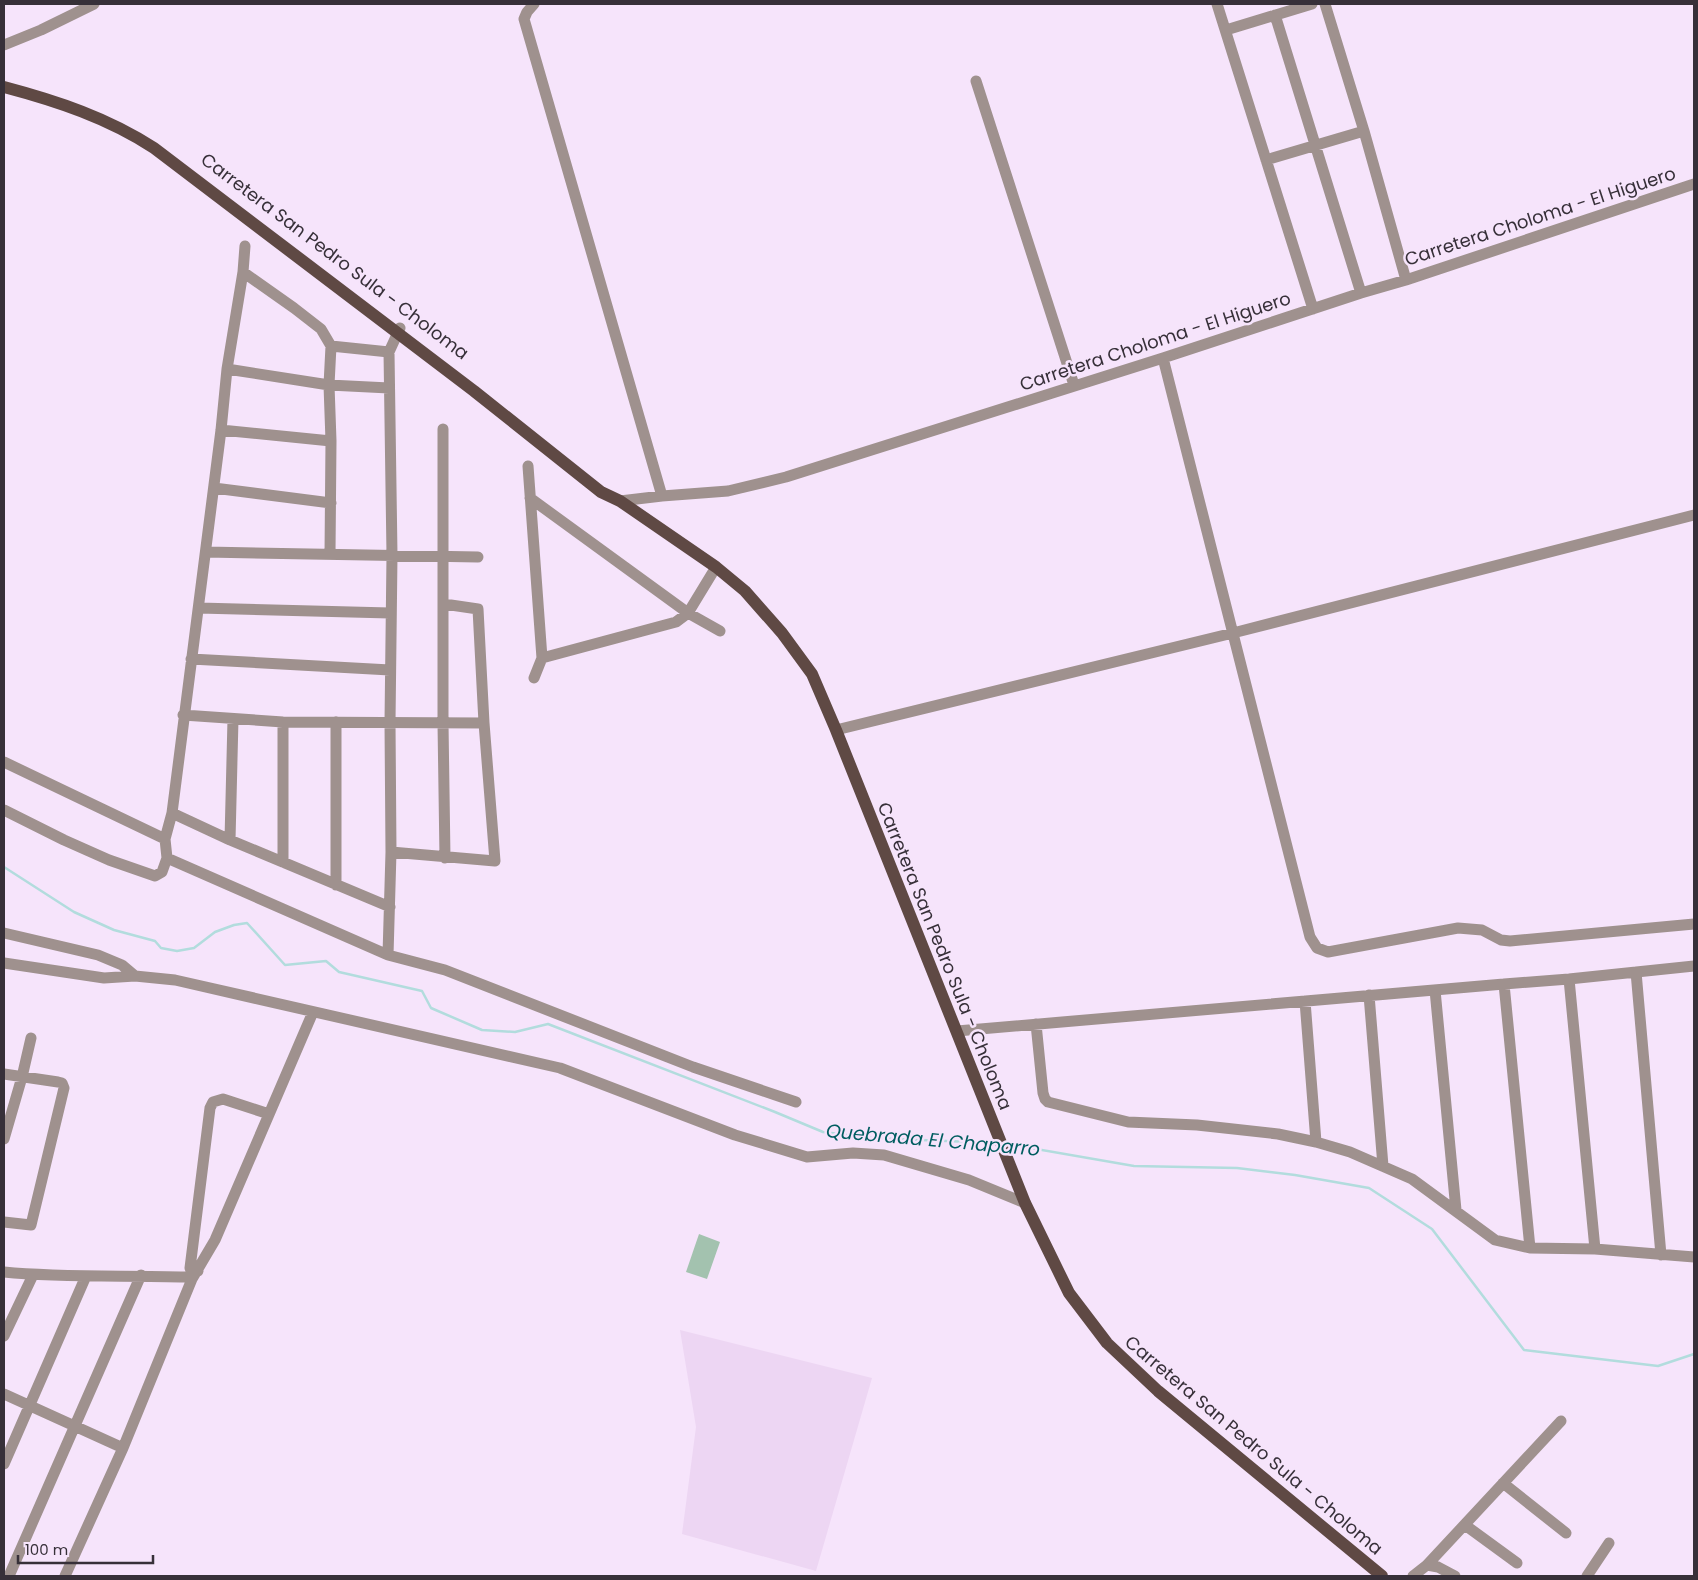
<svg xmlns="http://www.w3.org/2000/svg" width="1698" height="1580" font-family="Poppins,sans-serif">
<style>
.built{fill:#edd6f3}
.green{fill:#a3c2af}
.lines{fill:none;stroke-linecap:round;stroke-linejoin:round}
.stream{stroke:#b2dcdd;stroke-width:2.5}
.minor{stroke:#9f918e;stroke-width:11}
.major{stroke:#5f4944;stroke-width:12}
.labels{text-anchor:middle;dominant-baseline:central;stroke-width:5;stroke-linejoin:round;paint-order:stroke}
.street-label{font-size:18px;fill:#373039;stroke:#f6e4fb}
.water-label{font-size:19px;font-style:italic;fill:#005d60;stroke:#f6e4fb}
</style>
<rect width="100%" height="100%" fill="#f6e4fb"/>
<!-- built -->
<path class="built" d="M680,1330l192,48 -56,193 -134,-37 14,-107z"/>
<!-- green -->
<path class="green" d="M699,1234l21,8 -13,37 -21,-7z"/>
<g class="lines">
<!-- stream -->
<path class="stream" d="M4,867l70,45 40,18 41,11 6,7 16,3 17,-3 21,-16 19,-7 13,-2 38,42 41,-4 13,11 83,19 9,17 51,22 33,2 33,-8 227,88 48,20 49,6 124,5
M1007,1144l127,22 103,2 58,7 74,13 63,41 92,121 134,16 36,-12"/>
<!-- minor -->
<path class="minor" d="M534,4l-7,8 -3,7 138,477
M1217,4l96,305
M1325,4l39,127 42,149
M1275,15l86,278
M1226,30l86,-26
M4,45l37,-15 53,-26
M976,81l98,304
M1266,160l98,-29
M243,272l51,36 27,21 10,17 58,6
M1163,358l147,579 7,11 11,4 130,-24 24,2 19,10 9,1 184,-17
M227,369l102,16 60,3
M443,429v294l2,135
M221,430l110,11
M528,466l14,192 -8,20
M214,488l117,15
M530,498l158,115 32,18
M620,501l42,-5 66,-5 58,-14 377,-119 198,-65 45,-13 288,-96
M206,552l272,5
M330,554l1,-113 -2,-56 2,-39
M199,608l191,5
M542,658l134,-36 12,-9 28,-46
M191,659l199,11
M183,715l100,7 201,1 -6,-114 -34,-5
M836,730l397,-97 461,-118
M4,762l161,77
M4,810l60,30 45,20 46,16 7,-4 5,-14 -2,-19 7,-26 49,-383 6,-61 16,-97 2,-26
M172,813l58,27 160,67
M230,840l3,-121
M391,852l104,9 -11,-138
M167,858l221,97 57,15 248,97 103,35
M283,862v-140
M336,885v-163
M4,933l94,22 24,10 13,11
M388,955l3,-103 -1,-130 2,-167 -3,-203 11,-24
M4,963l100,15 31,-2 40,4 385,88 175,67 72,22 46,-4 31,2 85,25 56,23
M1636,972l25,283
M1569,979l26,270
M1504,984l26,264
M1435,990l21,220
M1369,995l14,171
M1305,1001l11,141
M1036,1024l7,69 2,6 3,3 80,20 69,3 81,9 38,8 34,10 62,27 83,61 35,8 65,1 99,8
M957,1031l547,-47 65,-5 125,-13
M4,1074l54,8 4,1 2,5 -33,137 -27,-3
M4,1139l18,-62 9,-39
M198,1271l-7,-1 -1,-2 20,-160 3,-6 10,-3 46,15
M4,1272c60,6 121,3 182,5l6,2 -69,169 -58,128
M192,1279l23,-39 98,-228
M4,1336l29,-61
M4,1394l119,54
M4,1464l82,-188
M1503,1483l63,50
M1465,1525l52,38
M1427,1565l134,-144
M9,1576l132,-301
M1413,1576l14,-11 11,2 17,9
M1587,1576l22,-33"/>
<!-- major -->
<path class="major" d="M4,87c53,14 104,31 150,61l320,243 127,101 19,9 96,66 29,24 37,42 30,41 24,56 189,473 44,90 38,50 51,48 224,185"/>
</g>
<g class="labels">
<!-- street labels -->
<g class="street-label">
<text transform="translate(1540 216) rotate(-18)">Carretera Choloma - El Higuero</text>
<text transform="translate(335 256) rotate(37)">Carretera San Pedro Sula - Choloma</text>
<text transform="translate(1155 341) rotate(-18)">Carretera Choloma - El Higuero</text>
<text transform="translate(945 956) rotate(68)">Carretera San Pedro Sula - Choloma</text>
<text transform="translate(1254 1445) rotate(40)">Carretera San Pedro Sula - Choloma</text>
</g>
<!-- water labels -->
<g class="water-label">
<text transform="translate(933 1140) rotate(5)">Quebrada El Chaparro</text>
</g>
</g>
<!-- border -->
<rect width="1698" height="1580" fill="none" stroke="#373039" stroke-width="10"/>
<!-- scale -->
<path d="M18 1555v8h135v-8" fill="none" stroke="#373039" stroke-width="2.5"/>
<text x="25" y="1555" font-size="15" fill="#373039" stroke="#f6e4fb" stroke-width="4" paint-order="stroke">100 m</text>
</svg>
